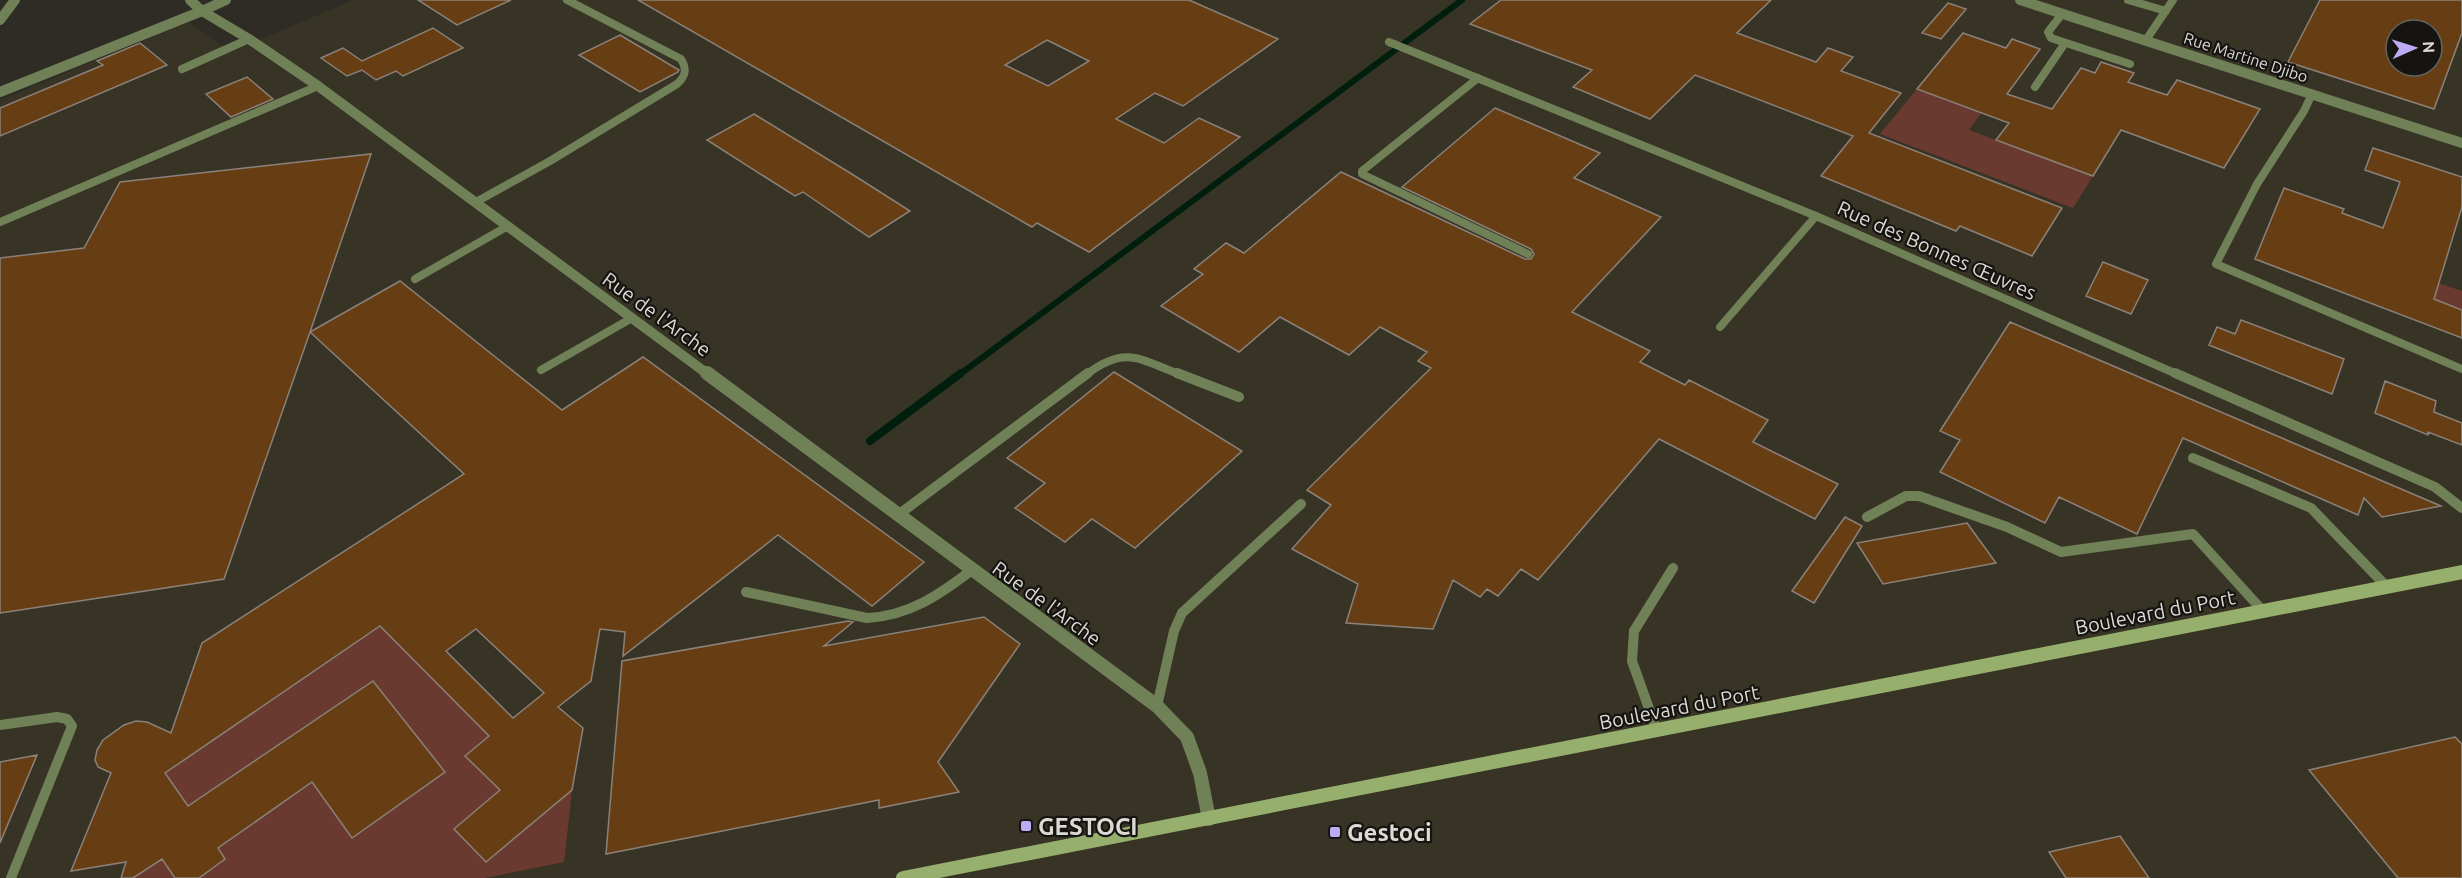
<svg xmlns="http://www.w3.org/2000/svg" width="2462" height="878" font-family="Ubuntu,sans-serif">
<style>
.built{fill:#383425;fill-rule:evenodd}
.green{fill:#6a3a31}
.lines{fill:none;stroke-linecap:round;stroke-linejoin:round}
.stream-far1{stroke:#001e0e;stroke-width:6}
.stream{stroke:#001e0e;stroke-width:8}
.building{fill:#673e13;stroke:#8a817a;stroke-width:1.5;fill-rule:evenodd}
.lane-far1{stroke:#708057;stroke-width:8}
.lane{stroke:#708057;stroke-width:10}
.street-far1{stroke:#708057;stroke-width:10}
.street{stroke:#708057;stroke-width:14}
.secondary{stroke:#96af6c;stroke-width:14}
.poi-dot{fill:#bea9f5;stroke:#151411;stroke-width:2}
.labels{text-anchor:middle;dominant-baseline:central;stroke-width:4.5;stroke-linejoin:round;paint-order:stroke}
.far-street-label{font-size:16px;fill:#dcdad5;stroke:#151411}
.street-label{font-size:20px;fill:#dcdad5;stroke:#151411}
.near-poi-label{font-size:24px;font-weight:bold;fill:#dcdad5;stroke:#151411;text-anchor:start}
</style>
<rect width="100%" height="100%" fill="#2e2c24"/>
<!-- built -->
<path class="built" d="M353,0h2109v878h-2462v-778l189,-78 42,30zM2396,30h36v36h-36z"/>
<!-- green -->
<path class="green" d="M1917,89l64,24 -12,17 124,46 -20,32 -193,-74z
M2438,283l24,8v19l-28,-11z
M380,626l109,110 -24,20 35,34 -46,39 33,33 85,-72 -8,72 -79,16h-286l26,-19 -7,-11 185,-130 -30,-37 -185,125 -13,-19 -20,-7z
M162,859l13,19h-42z"/>
<g class="lines">
<!-- stream-far1 -->
<path class="stream-far1" d="M959,375l503,-375"/>
<!-- stream -->
<path class="stream" d="M870,441l91,-68"/>
</g>
<!-- building -->
<path class="building" d="M418,0h93l-54,25z
M638,0h551l89,39 -95,67 -28,-13 -39,26 48,24 35,-25 41,19 -151,115 -52,-29 -5,4zM1047,40l42,21 -41,25 -43,-21z
M1501,0h270l-34,33 79,29 12,-14 25,9 -12,14 60,22 -32,40 193,75 -30,48 -72,-30 -4,5 -135,-55 32,-40 -158,-61 -45,44 -77,-32 19,-17 -122,-46z
M2320,0h142v33l-28,76 -146,-47zM2396,30h36v36h-36z
M1948,3l18,6 -25,30 -19,-6z
M433,28l30,20 -60,28 -7,-5 -20,9 -14,-10 -15,6 -26,-18 22,-10 19,13z
M1963,33l43,15 6,-9 28,10 -33,45 45,15 29,-41 14,5 6,-11 33,11 -6,9 39,13 10,-15 83,29 -36,59 -103,-38 -28,46 -97,-36 13,-17 -92,-34z
M620,35l59,35 -1,2 -38,20 -61,-37z
M140,43l27,22 -167,71v-28l103,-43 -6,-4z
M247,77l26,22 -42,18 -25,-23z
M1495,108l105,45 -26,25 87,39 -89,95 78,39 -10,11 45,23 4,-5 79,40 -15,22 85,42 -23,35 -156,-80 -121,141 -17,-11 -23,27 -11,-7 -7,8 -27,-17 -20,49 -87,-6 12,-39 -66,-35 39,-44 -24,-15 124,-122 -13,-7 9,-9 -47,-25 -31,28 -69,-38 -41,35 -78,-46 42,-32 -9,-5 32,-26 18,10 97,-81 184,87h6l3,-5 -3,-5 -129,-62z
M754,114l101,62 55,35 -41,26 -66,-45 -8,4 -88,-56z
M2373,148l89,29v30l-28,92 28,11v28l-207,-79 29,-71 60,21 -2,4 41,15 17,-46 -35,-12z
M371,154l-61,178 90,-51 162,129 81,-53 281,205 -52,44 -94,-71 -155,121 2,-24 -25,-3 -9,52 -33,26 25,21 -11,62 -86,72 -32,-33 46,-39 -35,-34 24,-20 -109,-110 -215,147 23,33 185,-125 72,91 -93,66 -40,-56 -94,66 7,11 -26,19h-24l-13,-19 -29,19h-12l5,-16 -55,9 40,-98 -13,-6 -3,-7 2,-10 6,-10 21,-15 12,-4 11,1 24,11 31,-90 262,-169 -154,-142 -86,247 -224,34v-355l84,-10 36,-66zM476,629l68,64 -31,25 -67,-67z
M2103,262l45,18 -17,34 -45,-18z
M2241,320l103,39 -12,35 -123,-49 8,-18 18,7z
M2010,322l431,184 -59,11 -18,-19 -6,17 -175,-77 -46,96 -78,-37 -14,26 -105,-51 20,-32 -20,-9z
M1114,372l128,79 -107,97 -43,-29 -27,23 -50,-34 30,-25 -38,-25z
M2385,381l51,20 -2,11 28,11v22l-34,-13v3l-53,-22z
M1845,517l17,9 -48,77 -22,-12z
M1967,523l29,40 -113,21 -26,-41z
M984,617l36,27 -82,118 21,30 -80,16v-8l-273,54 16,-193 226,-40 5,1 -29,24z
M2455,737l7,7v134h-64l-89,-108z
M37,755l-37,88v-81z
M2120,836l29,42h-83l-17,-26z"/>
<g class="lines">
<!-- lane-far1 -->
<path class="lane-far1" d="M2128,0l38,11
M2062,14l-14,18 3,6 79,26
M2146,40l27,-40
M1389,42l427,174 363,159
M182,69l67,-30
M1478,78l-116,93v3l166,80
M2035,87l30,-44
M2312,94l-8,17 -47,73 -41,80 246,105
M476,202l74,-41 127,-77c9,-8 10,-15 4,-25l-114,-59
M0,222l318,-136
M415,279l93,-53
M1720,327l96,-111
M541,370l91,-52
M1086,375c39,-30 53,-16 95,0"/>
<!-- lane -->
<path class="lane" d="M1177,373l62,24
M2175,373l260,114 27,21
M2193,458l118,50 75,78
M898,515l190,-142
M1867,517l39,-21h13l88,31 54,25 132,-18 69,76
M746,592l121,26c42,-2 72,-23 105,-48
M1157,706l17,-75 8,-18 119,-109
M0,725l57,-8 10,2 5,7 -61,152
M1657,731l-25,-70 2,-30 39,-63"/>
<!-- street-far1 -->
<path class="street-far1" d="M190,0l12,11 24,-11
M2020,0l442,143
M0,20l15,-20
M0,92l202,-81 47,28 69,47 391,289"/>
<!-- street -->
<path class="street" d="M707,373l450,333 30,31 13,36 9,46"/>
<!-- secondary -->
<path class="secondary" d="M903,878l1559,-306"/>
</g>
<!-- markers -->
<g class="poi-dot">
<rect x="1020" y="820" width="12" height="12" rx="3"/>
<rect x="1329" y="826" width="12" height="12" rx="3"/>
</g>
<g class="labels">
<!-- far-street labels -->
<g class="far-street-label">
<text transform="translate(2246 57) rotate(18)">Rue Martine Djibo</text>
</g>
<!-- street labels -->
<g class="street-label">
<text transform="translate(1937 250) rotate(24)">Rue des Bonnes Œuvres</text>
<text transform="translate(657 314) rotate(36)">Rue de l'Arche</text>
<text transform="translate(1047 603) rotate(36)">Rue de l'Arche</text>
<text transform="translate(2155 612) rotate(-11)">Boulevard du Port</text>
<text transform="translate(1679 707) rotate(-11)">Boulevard du Port</text>
</g>
<!-- near-poi labels -->
<g class="near-poi-label">
<text x="1038" y="826">GESTOCI</text>
<text x="1347" y="832">Gestoci</text>
</g>
</g>
<!-- north arrow -->
<g transform="translate(2414 48) rotate(87)"><circle r="28" fill="#151411" stroke="#65635f" stroke-width="1.5"/>
<path d="M0-4.5L10 22L0 15L-10 22Z" fill="#bea9f5"/>
<text y="-9" font-size="16" font-weight="bold" text-anchor="middle" fill="#dcdad5">N</text>
</g>
</svg>
